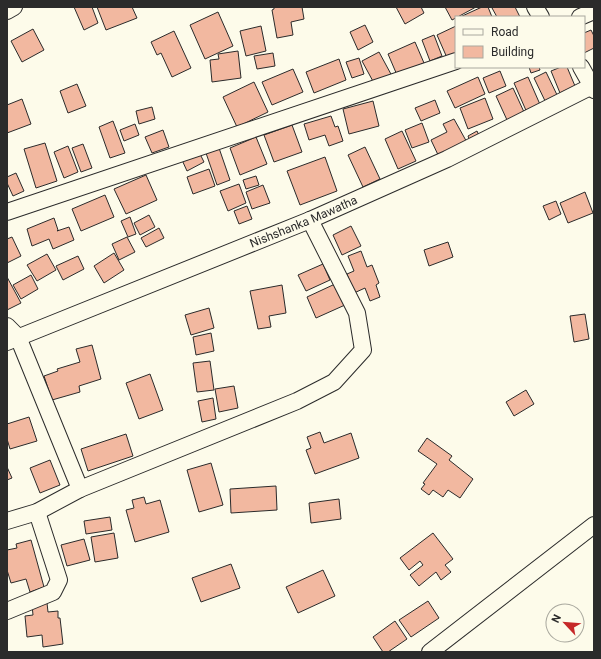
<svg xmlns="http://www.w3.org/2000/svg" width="601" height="659" font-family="Roboto,sans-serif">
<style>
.building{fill:#f2b8a0;stroke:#2b2b2b}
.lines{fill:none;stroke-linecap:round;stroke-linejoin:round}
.minor-casing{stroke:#2b2b2b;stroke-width:18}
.minor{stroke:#fdfbea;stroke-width:16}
.labels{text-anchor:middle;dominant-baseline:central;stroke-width:3;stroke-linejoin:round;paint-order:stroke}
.street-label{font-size:12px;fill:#2b2b2b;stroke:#fdfbea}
</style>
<rect width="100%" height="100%" fill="#fdfbea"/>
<!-- building -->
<path class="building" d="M74,7h18l6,16 -14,7z
M97,7h35l5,11 -31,12z
M274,7h28l2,12 -13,3 2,13 -16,3 -5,-28 2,-1z
M396,7h25l3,6 -19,11z
M445,7h31l-24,13z
M482,7h6l4,10h-32z
M494,7h21l5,10h-23l-5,-9z
M218,12l15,34 -28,13 -15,-34z
M365,25l8,17 -15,8 -8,-18z
M261,26l5,25 -20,5 -6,-25z
M456,26v30l-8,4 -11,-25z
M33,29l11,21 -22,12 -11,-21z
M591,30l3,6v12l-10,5v-20z
M174,31l17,37 -19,9 -11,-24 -4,2 -6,-13z
M434,35l8,21 -12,5 -8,-21z
M415,42l9,21 -27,12 -9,-21z
M238,51l3,27 -29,4 -2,-22 9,-1 -1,-5z
M379,52l13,24 -17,9 -13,-24z
M273,53l2,13 -18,3 -3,-13z
M359,58l5,16 -12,4 -6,-16z
M339,59l7,21 -32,13 -8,-21z
M529,67h10l1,3 -9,3z
M561,67h6l8,19 -15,7 -9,-22z
M293,69l10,23 -31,13 -10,-23z
M500,71l6,15 -17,7 -6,-15z
M546,72l13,27 -12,6 -13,-27z
M478,77l7,17 -30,14 -8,-17z
M528,77l14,32 -14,6 -14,-32z
M254,82l14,30 -31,15 -14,-30z
M77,84l9,22 -18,7 -8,-22z
M513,88l11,24 -17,8 -11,-24z
M485,98l8,21 -25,10 -8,-21z
M22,99l9,25 -24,9v-28z
M435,100l5,13 -19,8 -6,-13z
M373,101l6,25 -30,8 -6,-25z
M152,107l3,12 -16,5 -3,-13z
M331,116l4,11 3,-1 5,15 -14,5 -4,-11 -16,5 -5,-16z
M454,119l15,27 -29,13 -9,-19 16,-8 -4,-8z
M113,121l12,32 -15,5 -11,-31z
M422,123l7,19 -17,6 -7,-18z
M135,124l4,11 -15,6 -4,-11z
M292,125l10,27 -28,10 -10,-27z
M163,130l6,17 -17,6 -7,-16z
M402,131l14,30 -18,8 -13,-30z
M477,131l4,9 -10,4 -3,-8z
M256,137l11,27 -27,11 -10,-27z
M45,143l12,38 -21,7 -12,-39z
M83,144l9,24 -11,4 -9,-24z
M68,146l10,26 -14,6 -10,-26z
M365,147l15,32 -17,8 -15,-32z
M219,148l11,32 -13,5 -11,-32z
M199,152l5,10 -17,9 -5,-11z
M325,157l12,34 -37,14 -13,-34z
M209,169l6,17 -22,8 -6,-17z
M16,173l8,18 -11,5 -6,-13v-6z
M146,175l11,25 -31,14 -12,-25z
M256,176l3,9 -13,4 -3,-9z
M239,184l7,19 -18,8 -8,-20z
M263,185l7,18 -18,6 -6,-17z
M585,192l8,21 -25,10 -8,-20z
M105,195l9,22 -33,14 -9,-22z
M556,201l5,13 -12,6 -6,-14z
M247,206l5,13 -13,5 -5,-13z
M149,215l6,12 -15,8 -6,-12z
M130,217l6,17 -8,3 -7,-16z
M54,218l4,12 -1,1 12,-4 5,13 -21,9 -4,-10 -17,7 -5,-17z
M351,226l10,20 -19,9 -9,-20z
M159,228l5,10 -18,9 -5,-9z
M12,237l9,19 -14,7v-24z
M127,237l8,15 -16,8 -7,-16z
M448,242l5,15 -24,9 -5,-16z
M361,251l6,16 5,-2 7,18 -3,2 4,12 -10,4 -5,-13 -11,5 -7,-19 7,-3 -6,-15z
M114,253l10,17 -20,13 -10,-17z
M47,254l9,16 -19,11 -10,-16z
M78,256l6,13 -21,11 -7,-14z
M323,264l7,16 -24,11 -8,-16z
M31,275l7,14 -17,10 -8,-14z
M7,277l14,26 -14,7z
M335,284l10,21 -29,13 -9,-21z
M282,285l4,28 -17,3 2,11 -13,2 -8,-38z
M209,308l5,20 -23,7 -6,-20z
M585,314l4,25 -15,3 -4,-26z
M211,333l3,18 -18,4 -3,-18z
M92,345l9,34 -22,7 1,6 -28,8 -8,-24 14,-5 -1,-2 23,-7 -4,-13z
M210,361l4,29 -17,2 -4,-29z
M150,374l13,36 -24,9 -13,-36z
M234,386l4,22 -19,4 -4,-23z
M526,390l8,14 -20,12 -8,-14z
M213,398l3,21 -14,3 -4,-21z
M29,417l8,24 -27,8 -3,-10v-15z
M320,432l4,11 27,-10 8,25 -44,16 -9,-24 5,-2 -4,-11z
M126,434l7,22 -45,15 -7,-22z
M427,438l25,18 -3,4 24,19 -13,19 -12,-8 -5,7 -10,-7 -4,5 -8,-6 4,-5 -2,-1 14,-19 -19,-13z
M50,460l10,25 -20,8 -10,-25z
M211,463l12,42 -24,7 -12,-42z
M7,467l5,11 -5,2z
M276,486l1,24 -46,3 -1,-24z
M144,497l2,7 14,-4 9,32 -34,10 -9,-32 8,-2 -2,-8z
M339,499l2,20 -30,4 -2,-20z
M110,517l2,13 -26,4 -2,-13z
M114,533l4,25 -23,4 -4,-25z
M433,533l20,26 -8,6 6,7 -10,8 -5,-8 -17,14 -9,-11 13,-10 -3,-4 -11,9 -9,-12z
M84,539l6,21 -23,6 -6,-21z
M31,540l13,47 -14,5 -4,-13 -15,4 -4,-13v-20l10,-2 -1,-4z
M231,564l9,24 -39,14 -9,-24z
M323,570l12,26 -37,17 -12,-26z
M428,601l11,17 -28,19 -12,-17z
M47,603l1,9 10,-1v7h2l3,26 -20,3 -1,-12 -15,2 -2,-21 8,-1 -1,-10z
M395,621l12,18 -19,13h-5l-10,-15z"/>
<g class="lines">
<defs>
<g id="minor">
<path d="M535,7l6,10"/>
<path d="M7,11l7,-4"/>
<path d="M580,17l14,-6"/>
<path d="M581,67l13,23"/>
<path d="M7,212l449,-151"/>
<path d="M7,326l11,11 62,152"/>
<path id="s1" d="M7,342l303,-122 137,-61 147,-74"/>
<path d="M7,521l30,-9 43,-23 217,-88 37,-19 29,-32 -6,-37 -47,-93"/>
<path d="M7,611l46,-19 6,-12 -22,-68"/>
<path d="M430,652l164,-127"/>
</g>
</defs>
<!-- minor casing -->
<use href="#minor" class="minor-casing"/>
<!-- minor -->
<use href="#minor" class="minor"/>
</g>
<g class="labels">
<!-- street labels -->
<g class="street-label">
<text stroke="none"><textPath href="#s1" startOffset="320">Nishshanka Mawatha</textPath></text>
</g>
</g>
<!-- border -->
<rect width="601" height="659" fill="none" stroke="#2b2b2b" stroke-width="16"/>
<!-- legend -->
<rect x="455" y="16" width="130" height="52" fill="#fdfbea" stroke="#a9a89e"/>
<rect x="463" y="29" width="20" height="6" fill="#fdfbea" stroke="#a9a89e"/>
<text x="491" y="36" font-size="12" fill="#2b2b2b">Road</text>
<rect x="463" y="46" width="20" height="12" fill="#f2b8a0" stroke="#a9a89e"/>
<text x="491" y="56" font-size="12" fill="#2b2b2b">Building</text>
<!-- north arrow -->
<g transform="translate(565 623) rotate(296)"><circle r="19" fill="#fdfbea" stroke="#a9a89e"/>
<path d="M0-3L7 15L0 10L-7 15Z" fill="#c62828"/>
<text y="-6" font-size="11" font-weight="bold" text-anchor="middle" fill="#2b2b2b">N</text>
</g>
</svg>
